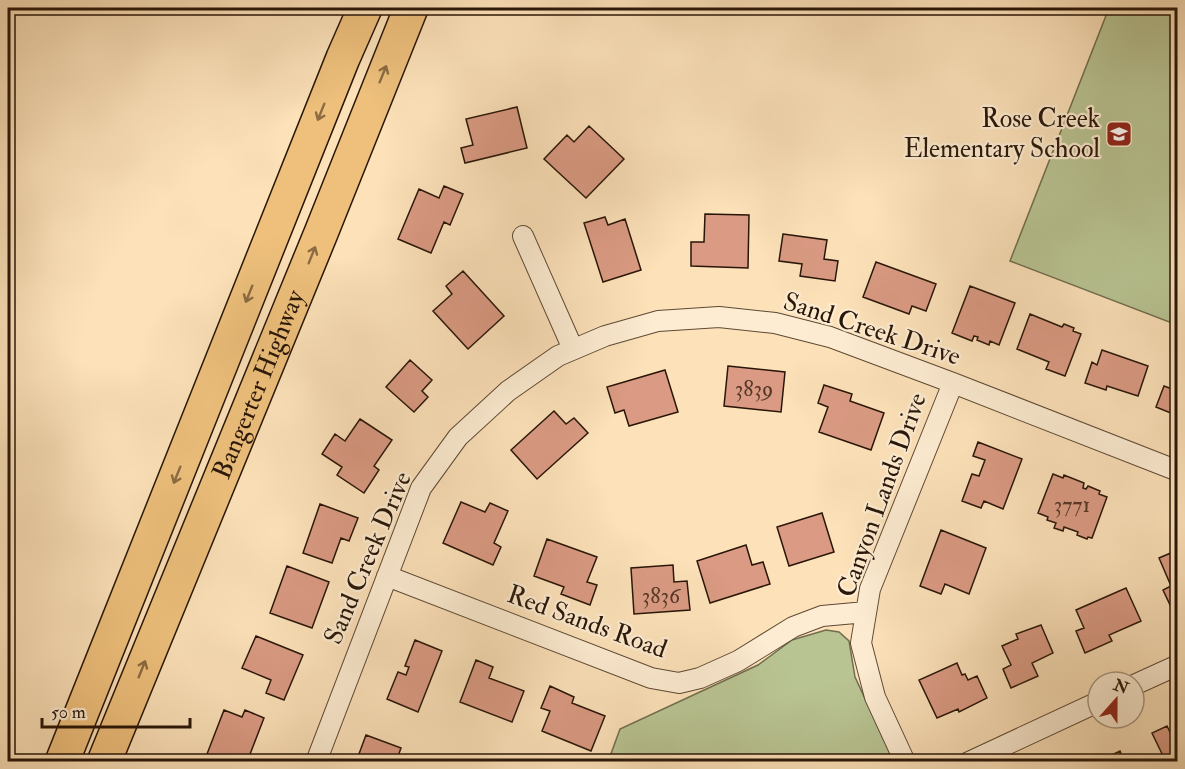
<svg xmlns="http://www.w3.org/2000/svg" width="1185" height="769" font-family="'IM FELL Double Pica',serif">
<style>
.green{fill:#b9c493;stroke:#716d4e;stroke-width:1.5}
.building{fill:#da9a83;stroke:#291608;stroke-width:1.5}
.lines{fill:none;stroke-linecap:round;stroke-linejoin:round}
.street-casing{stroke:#5e4934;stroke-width:22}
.highway-casing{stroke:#291608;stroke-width:36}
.street{stroke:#fdecd2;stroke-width:20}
.highway{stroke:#eec07c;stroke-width:33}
.oneway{stroke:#8c6b42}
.labels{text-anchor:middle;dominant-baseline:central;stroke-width:4.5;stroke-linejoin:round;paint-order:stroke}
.number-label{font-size:22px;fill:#553727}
.poi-label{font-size:26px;fill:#291608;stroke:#fdecd2;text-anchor:end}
.street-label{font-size:26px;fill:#291608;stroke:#fdecd2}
</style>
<rect width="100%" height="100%" fill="#fce1b9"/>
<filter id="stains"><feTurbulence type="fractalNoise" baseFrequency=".00333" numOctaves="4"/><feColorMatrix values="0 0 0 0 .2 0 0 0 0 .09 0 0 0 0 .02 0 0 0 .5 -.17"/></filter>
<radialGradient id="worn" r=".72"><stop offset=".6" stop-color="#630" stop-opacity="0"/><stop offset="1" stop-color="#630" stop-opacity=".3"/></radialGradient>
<!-- green -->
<path class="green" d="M1109,8h68v317l-167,-64z
M826,630l13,2 10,9 6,36 39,84 -286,1 12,-33 138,-64 34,-25z"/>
<!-- building -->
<path class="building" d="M517,107l10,41 -62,15 -4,-15 12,-3 -7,-26z
M589,126l35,33 -38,39 -42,-39 23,-24 7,7z
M444,186l19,8 -13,31 -6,-3 -13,31 -33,-14 21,-50 20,9z
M705,214l44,1 -1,53 -57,-2v-24h13z
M605,217l3,8 17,-6 16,51 -38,12 -19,-59z
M783,234l44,6 -3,19 14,2 -3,20 -35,-5 2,-12 -23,-3z
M876,262l60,22 -10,27 -14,-5 -3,8 -46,-17z
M463,271l41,45 -36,33 -35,-38 19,-17 -6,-8z
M970,286l45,17 -16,42 -9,-4 -1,4 -12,-5 1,-3 -4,-1 -2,5 -20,-8z
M1030,314l32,13 2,-3 10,4 -1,3 8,3 -16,42 -19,-7 3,-7 -32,-13z
M1102,350l46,16 -10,30 -31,-10 -1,4 -21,-7 7,-21 5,3z
M410,360l22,20 -10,11 6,6 -14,15 -28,-25z
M728,366l57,6 -4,40 -57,-6z
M665,370l13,42 -49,14 -5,-16 -9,3 -8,-26z
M1178,383v33l-22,-9 8,-21 11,4z
M824,385l28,9 -2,7 34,12 -13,37 -52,-18 9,-25 -10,-4z
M554,411l12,13 8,-6 14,15 -51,46 -26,-29z
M360,419l32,21 -18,26 5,4 -15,23 -27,-18 5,-8 -20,-13 13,-20 10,7z
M978,442l44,17 -19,50 -19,-8 -3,7 -19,-7 10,-27 7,2 6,-16 -12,-4z
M1053,474l10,4 1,-3 20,8 -1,5 3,1 2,-3 12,5 -1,3 8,3 -15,41 -4,-1 -1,2 -10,-4 1,-3 -14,-5 -1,4 -9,-3 2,-5 -9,-3 1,-3 -10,-4z
M461,502l24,10 5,-9 18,8 -14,32 7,4 -8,18 -50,-22z
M320,504l38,14 -9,23 -8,-3 -9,25 -29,-10z
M822,513l12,39 -45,14 -12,-39z
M941,530l45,18 -17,46 -24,-10 -4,10 -21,-8z
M547,539l50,18 -10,25 10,3 -7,20 -29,-11 3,-7 -30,-11z
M746,545l6,20 11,-3 7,22 -60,19 -13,-42z
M1178,550v57l-6,2 -9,-19 8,-4 -12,-28z
M673,565l1,17 13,-1 3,29 -56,4 -3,-46z
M287,566l42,16 -17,46 -42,-15z
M1126,588l15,33 -32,14 3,6 -27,12 -9,-22 8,-3 -8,-18z
M1041,625l12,28 -21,10 6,13 -27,12 -8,-19 8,-4 -9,-19 16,-7 -2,-5z
M256,636l47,19 -19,45 -18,-7 5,-13 -29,-12z
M415,640l27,11 -24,61 -31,-13 11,-27 8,3 3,-8 -4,-1z
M476,660l17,7 -4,11 35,13 -12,31 -52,-20z
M957,663l5,12 3,-1 3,6 9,-4 10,22 -28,14 -1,-3 -21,9 -18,-38z
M550,686l24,11 -2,6 33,13 -14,35 -49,-20 8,-20 -9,-3z
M224,710l18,7 3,-7 19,8 -17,44h-22l-18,-8z
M1167,726l3,6 8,-3v33h-12l-14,-29z
M366,735l35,13 -5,14h-40z
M1120,751l4,11h-27z
M439,755l18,7h-20z"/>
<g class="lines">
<defs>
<path id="street" d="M523,236l50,113
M387,576l264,102 28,5 21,-5 38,-17 55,-34 29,-11 44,-4
M1134,685l44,-20
M316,762l105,-274 37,-51 50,-46 50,-35 47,-20 53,-15 61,-4 56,6 55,14 123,46 225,88
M905,762l-30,-65 -14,-54 9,-54 83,-206
M969,762l129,-60"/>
<g id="highway">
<path d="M62,762l281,-704 22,-50"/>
<path id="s1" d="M104,762l217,-529 90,-225"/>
</g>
</defs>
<!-- street casing -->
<use href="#street" class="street-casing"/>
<!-- highway casing -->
<use href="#highway" class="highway-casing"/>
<!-- street -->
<use href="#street" class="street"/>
<!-- highway -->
<use href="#highway" class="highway"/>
</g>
<!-- one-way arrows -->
<defs><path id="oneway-shaft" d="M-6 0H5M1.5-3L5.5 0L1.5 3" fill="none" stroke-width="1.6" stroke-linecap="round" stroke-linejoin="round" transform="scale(1.5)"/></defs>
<g class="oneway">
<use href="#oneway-shaft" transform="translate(383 74) rotate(-68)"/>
<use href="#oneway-shaft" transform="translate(321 112) rotate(112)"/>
<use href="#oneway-shaft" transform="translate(312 255) rotate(-68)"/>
<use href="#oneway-shaft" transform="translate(249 294) rotate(112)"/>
<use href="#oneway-shaft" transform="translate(177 475) rotate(112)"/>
<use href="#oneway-shaft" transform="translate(142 669) rotate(-68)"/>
</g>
<!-- icons -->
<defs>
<symbol id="school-square" viewBox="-11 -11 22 22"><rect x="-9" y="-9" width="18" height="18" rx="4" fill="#8f2418" stroke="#fdecd2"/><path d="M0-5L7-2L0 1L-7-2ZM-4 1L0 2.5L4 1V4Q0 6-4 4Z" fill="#fff"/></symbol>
</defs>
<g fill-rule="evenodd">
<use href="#school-square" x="1104" y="119" width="30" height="30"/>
</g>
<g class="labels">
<!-- number labels -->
<g class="number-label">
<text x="754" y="389">3839</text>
<text x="1072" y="505">3771</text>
<text x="661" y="596">3836</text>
</g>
<!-- poi labels -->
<g class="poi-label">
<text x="1100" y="119">Rose Creek<tspan x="1100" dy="30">Elementary School</tspan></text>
</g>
<!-- street labels -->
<g class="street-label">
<text transform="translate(872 329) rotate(18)">Sand Creek Drive</text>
<text stroke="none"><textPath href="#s1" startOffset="408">Bangerter Highway</textPath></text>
<text transform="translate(882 495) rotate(-70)">Canyon Lands Drive</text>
<text transform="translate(368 558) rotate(-67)">Sand Creek Drive</text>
<text transform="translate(587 622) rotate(20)">Red Sands Road</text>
</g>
</g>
<!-- margin -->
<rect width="1185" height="769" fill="none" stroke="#fce1b9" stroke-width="30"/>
<rect x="9" y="9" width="1167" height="751" fill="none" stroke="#291608" stroke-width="3"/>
<rect x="15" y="15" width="1155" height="739" fill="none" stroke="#291608" stroke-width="1.5"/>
<!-- north arrow -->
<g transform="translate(1116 700) rotate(21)"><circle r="28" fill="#fdecd2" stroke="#a89681" stroke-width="1.5"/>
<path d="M0-4.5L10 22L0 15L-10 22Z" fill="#8f2418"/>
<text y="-9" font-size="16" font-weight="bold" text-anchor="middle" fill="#291608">N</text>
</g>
<!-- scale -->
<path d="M42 718v9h148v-9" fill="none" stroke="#291608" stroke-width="3"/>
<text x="51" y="718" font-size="18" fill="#291608" stroke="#fdecd2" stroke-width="4.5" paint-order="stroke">50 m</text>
<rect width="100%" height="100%" filter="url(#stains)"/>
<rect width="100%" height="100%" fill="url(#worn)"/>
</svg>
